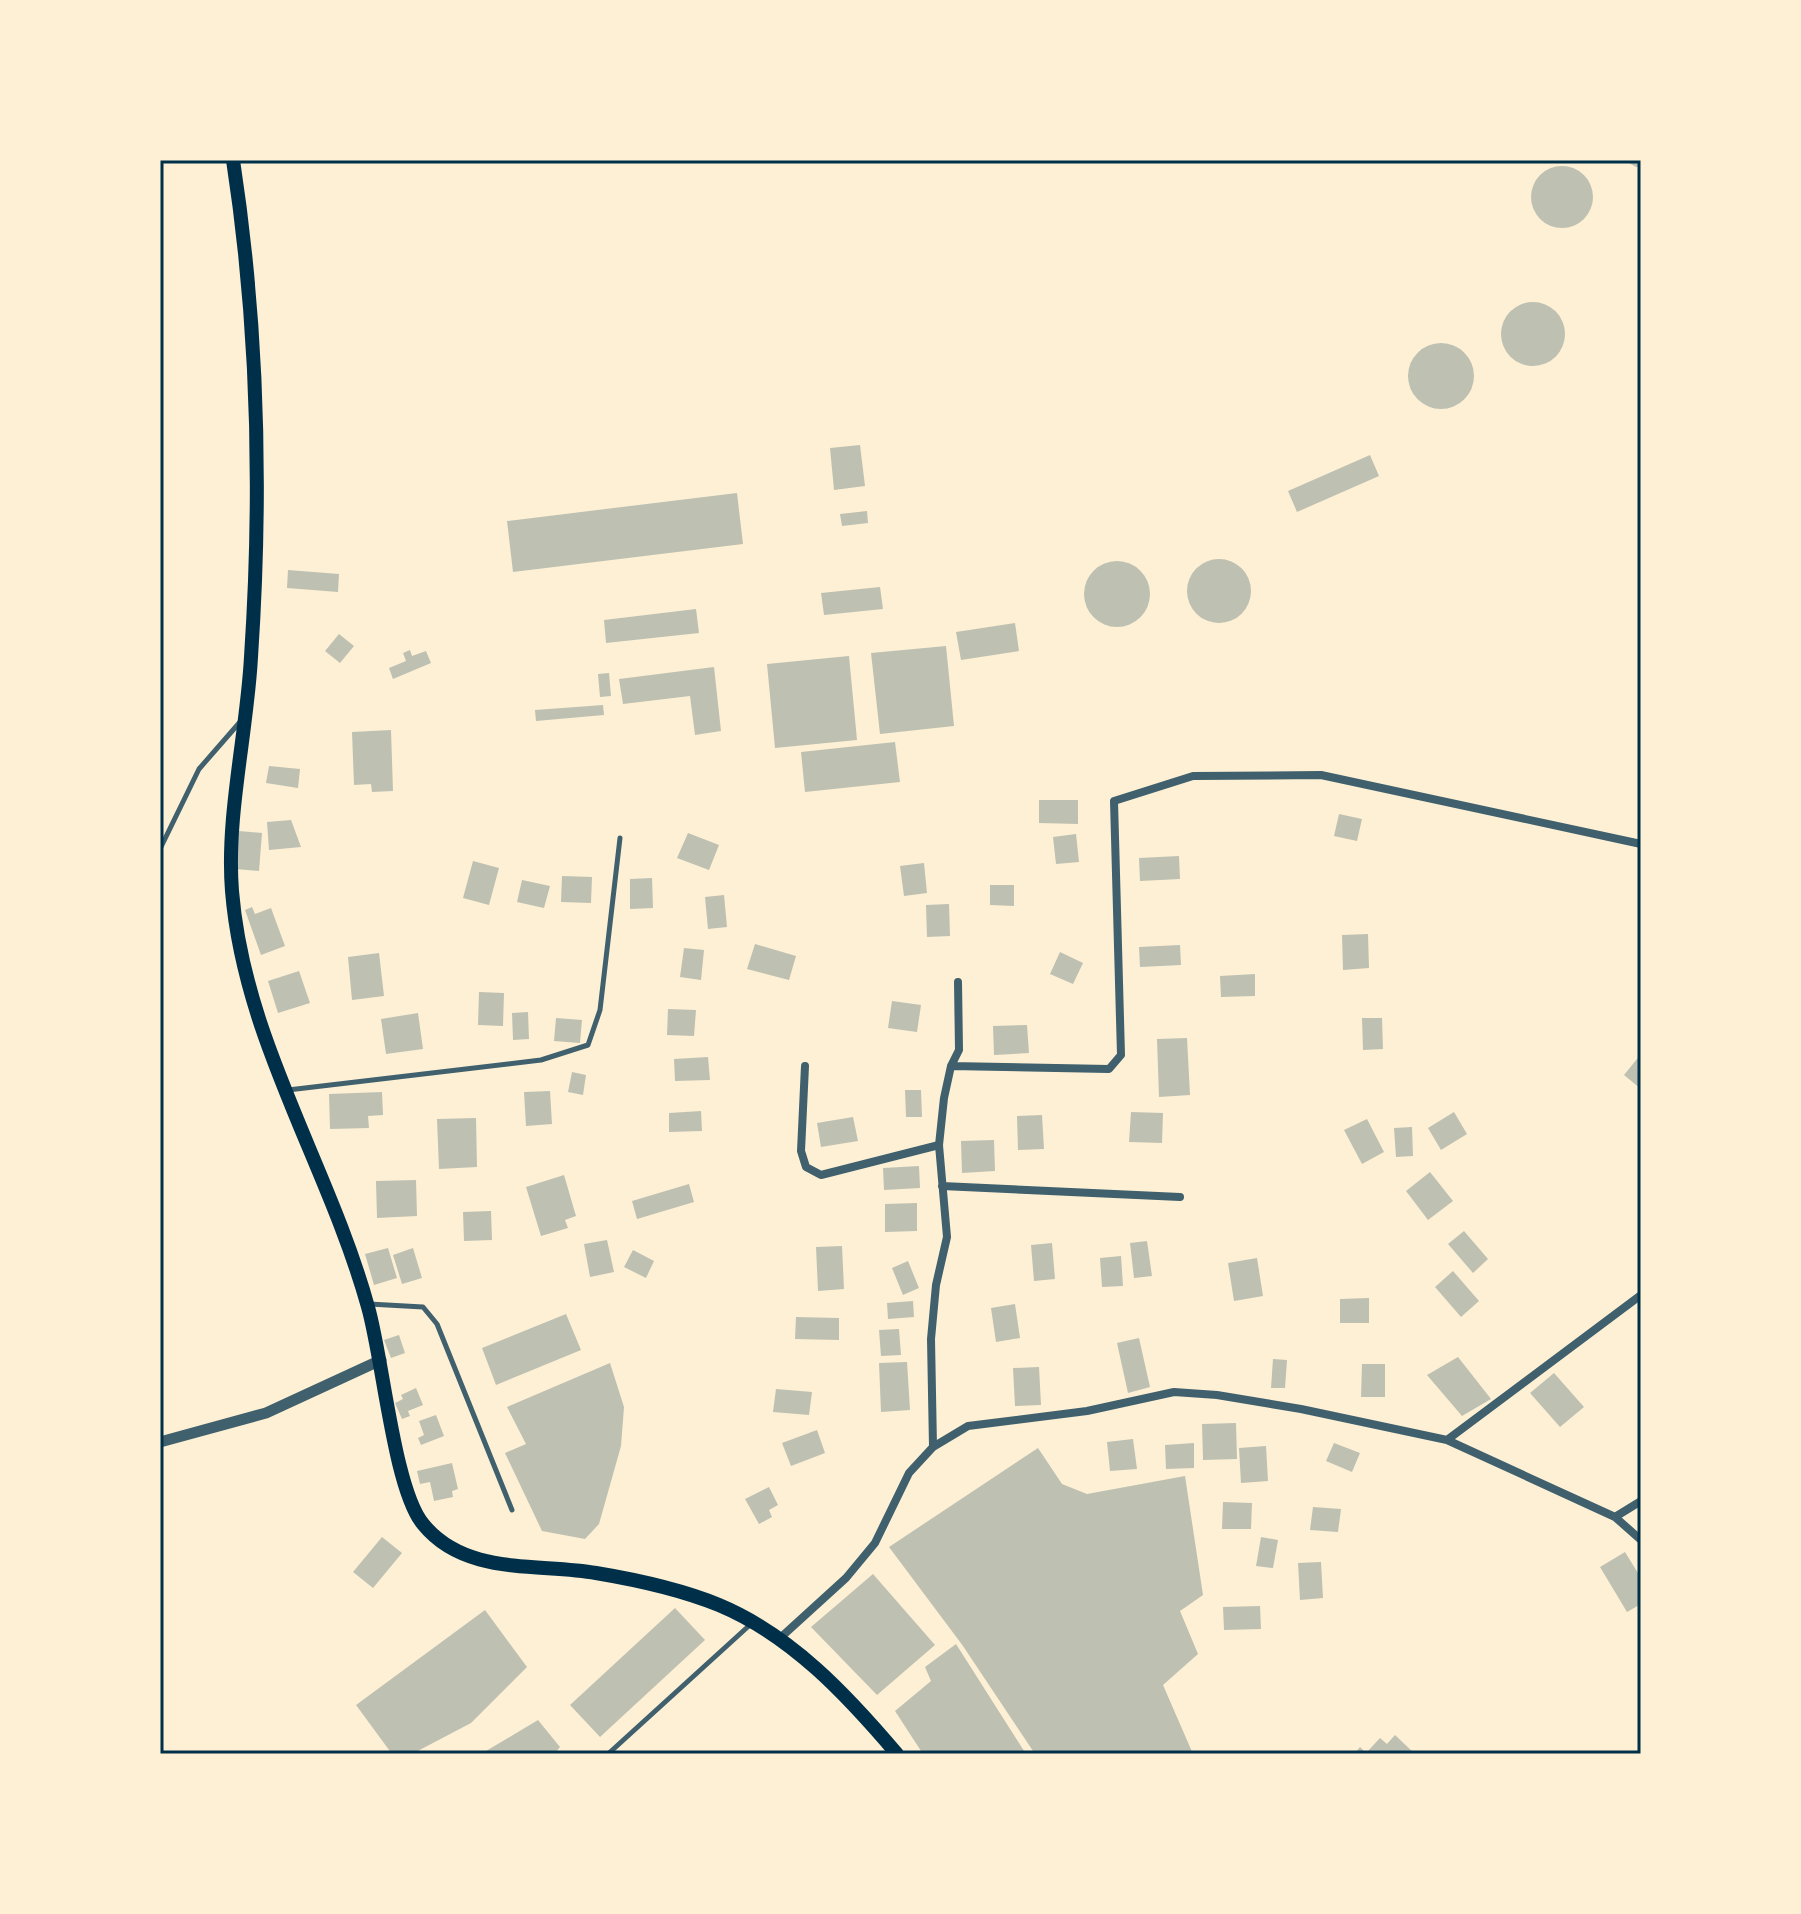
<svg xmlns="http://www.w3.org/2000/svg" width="1801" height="1914" font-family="Rubik,sans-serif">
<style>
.building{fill:#bec0b2}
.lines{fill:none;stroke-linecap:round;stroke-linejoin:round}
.service{stroke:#3f606c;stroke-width:5}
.minor{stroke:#3f606c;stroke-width:8}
.tertiary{stroke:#3f606c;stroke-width:11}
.primary{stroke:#003049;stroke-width:14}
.neatline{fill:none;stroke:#003049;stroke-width:3}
</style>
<rect width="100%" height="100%" fill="#fdf0d5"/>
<!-- building -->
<path class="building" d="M1624,160h17v7h-5z
M1531 197a31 31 0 1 1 62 0a31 31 0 1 1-62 0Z
M1501 334a32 32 0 1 1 64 0a32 32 0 1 1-64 0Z
M1408 376a33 33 0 1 1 66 0a33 33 0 1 1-66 0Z
M860,445l5,41 -31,4 -4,-42z
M1370,455l9,21 -82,36 -9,-21z
M737,493l6,51 -230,28 -6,-51z
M867,511l1,12 -26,3 -2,-12z
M1187 591a32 32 0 1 1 64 0a32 32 0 1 1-64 0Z
M1084 594a33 33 0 1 1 66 0a33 33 0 1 1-66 0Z
M288,570l51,4 -1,18 -51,-4z
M880,587l3,22 -59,6 -3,-22z
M696,609l3,24 -93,10 -2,-23z
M1015,623l4,28 -58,9 -5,-28z
M339,634l15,12 -14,17 -15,-12z
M946,646l8,80 -74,8 -9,-81z
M410,650l2,6 14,-5 5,12 -38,16 -4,-11 17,-7 -3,-8z
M849,656l8,84 -82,8 -8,-84z
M714,667l7,64 -26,4 -5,-39 -67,8 -4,-25z
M609,673l2,23 -11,1 -2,-23z
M603,705l1,10 -68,6 -1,-11z
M391,730l2,61 -21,1 -1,-8 -17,1 -2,-53z
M895,742l5,40 -95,10 -4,-40z
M269,766l31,3 -2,19 -32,-5z
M1039,800h39v24l-39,-1z
M1339,814l23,5 -5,22 -23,-5z
M291,820l10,27 -32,3 -2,-28z
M239,831l23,2 -3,38 -24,-2z
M688,833l31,12 -10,25 -32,-12z
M1076,834l3,28 -23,2 -3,-27z
M1179,856l1,23 -40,2 -1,-23z
M473,861l26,7 -10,37 -26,-7z
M924,863l3,30 -23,3 -4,-30z
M562,876l30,1 -1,26 -30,-1z
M652,878l1,30 -23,1v-30z
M522,880l28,6 -6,22 -27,-6z
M990,885h24v21l-24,-1z
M724,895l3,32 -19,2 -3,-32z
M949,904l1,32 -23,1 -1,-32z
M252,907l3,7 16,-6 14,38 -24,9 -16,-45z
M1368,934l1,34 -26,2 -1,-35z
M755,944l41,12 -7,24 -42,-11z
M1180,945l1,20 -41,2 -1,-20z
M684,948l20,2 -3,30 -21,-3z
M1060,952l23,11 -10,21 -23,-10z
M379,953l5,43 -32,4 -4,-43z
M299,971l11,32 -32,10 -10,-32z
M1255,974v22l-34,1 -1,-21z
M479,992l25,1 -1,33 -25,-1z
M892,1001l29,4 -4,27 -29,-4z
M668,1009l28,1 -2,26 -27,-1z
M528,1012l1,27 -16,1 -1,-27z
M418,1013l5,36 -37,5 -5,-35z
M556,1018l26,2 -2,23 -26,-2z
M1362,1018h20l1,31 -20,1z
M1027,1025l2,28 -35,2 -1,-29z
M1187,1038l3,57 -31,2 -2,-58z
M1641,1054v35l-17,-14z
M708,1057l2,23 -35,1 -1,-22z
M572,1072l14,3 -3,20 -15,-3z
M905,1090h16l1,27h-16z
M550,1091l2,33 -26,2 -2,-34z
M382,1092l1,23 -15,1 1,12 -39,1 -1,-35z
M701,1111l1,20 -33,1v-19z
M1131,1112l32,1 -1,30 -33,-1z
M1454,1112l13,22 -26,16 -13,-22z
M1042,1115l2,34 -26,1 -1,-34z
M853,1117l5,24 -37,6 -4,-24z
M476,1118l1,49 -38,2 -2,-50z
M1367,1119l17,33 -22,12 -18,-34z
M1412,1127l1,29 -17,1 -2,-29z
M994,1140l1,31 -33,2 -1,-32z
M919,1166l1,22 -36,2 -1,-22z
M1430,1172l23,29 -25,19 -22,-29z
M564,1175l12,41 -11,4 3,8 -27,8 -15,-49z
M416,1180l1,36 -40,2 -1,-37z
M689,1184l5,18 -57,17 -5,-18z
M917,1203v28l-32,1v-28z
M491,1211l1,29 -28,1 -1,-29z
M1464,1231l24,28 -15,14 -25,-29z
M607,1240l7,32 -24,5 -6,-33z
M1147,1241l5,35 -18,2 -4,-35z
M1052,1243l3,36 -21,2 -3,-36z
M842,1246l2,43 -26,2 -2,-44z
M388,1248l9,30 -23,7 -9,-31z
M413,1248l9,30 -20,6 -9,-29z
M633,1250l21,11 -8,17 -22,-11z
M1121,1256l2,30 -21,1 -2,-29z
M1257,1258l6,38 -29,5 -6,-38z
M908,1261l11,27 -16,7 -11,-27z
M1453,1271l26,30 -18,16 -26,-30z
M1369,1298v25h-29v-24z
M913,1301l1,16 -26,2 -1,-16z
M1015,1304l5,34 -24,4 -5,-34z
M566,1314l15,36 -85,35 -14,-37z
M796,1317l43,1v22l-44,-1z
M899,1329l2,26 -20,1 -2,-26z
M399,1335l6,18 -14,5 -7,-18z
M1139,1338l11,49 -22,6 -11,-50z
M1458,1357l33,42 -29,17 -35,-41z
M1273,1359l14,1 -2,28h-14z
M907,1362l3,48 -29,2 -2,-49z
M610,1363l14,44 -3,39 -22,78 -14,15 -43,-8 -37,-78 21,-9 -19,-37z
M1362,1364h23v33h-24z
M1039,1367l2,38 -26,1 -2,-38z
M1554,1373l30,34 -24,20 -30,-34z
M416,1388l7,17 -15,6 2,5 -8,3 -7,-16 8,-4 -2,-4z
M776,1389l36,3 -3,23 -36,-3z
M436,1415l8,21 -23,9 -3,-7 6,-3 -5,-14z
M1236,1423l1,36 -34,1 -1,-36z
M817,1430l8,23 -34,13 -9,-23z
M1133,1439l4,30 -27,2 -3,-29z
M1194,1443v25l-28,1 -1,-24z
M1334,1443l26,10 -8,19 -26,-11z
M1266,1446l2,35 -27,2 -2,-35z
M1038,1448l24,36 25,10 98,-18 18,119 -23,16 18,43 -35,31 30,69h-158l-72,-108 -74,-99z
M452,1463l6,26 -6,2 1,6 -19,4 -4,-19 -10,2 -3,-13z
M769,1487l9,18 -9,5 3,7 -13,7 -14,-25z
M1223,1502l29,1 -1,26h-29z
M1313,1507l28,2 -3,23 -28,-2z
M382,1537l20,16 -29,35 -20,-16z
M1261,1537l17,3 -5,28 -17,-2z
M1625,1552l16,26v26l-14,8 -27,-45z
M1321,1562l2,36 -23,2 -2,-37z
M873,1574l62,71 -58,50 -66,-68z
M1260,1606l1,23 -37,1 -1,-23z
M675,1608l30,32 -105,97 -30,-32z
M485,1610l42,57 -56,56 -59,31h-20l-36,-49z
M956,1644l70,110h-103l-28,-43 36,-30 -6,-14z
M538,1720l22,27 -6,7h-73z
M1395,1735l20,19h-61l6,-7 6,6 14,-15 7,6z"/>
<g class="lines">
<!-- service -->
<path class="service" d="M160,849l39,-80 41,-47
M288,1090l253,-30 47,-15 12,-35 20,-172
M369,1304l54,3 14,17 75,186
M608,1754l144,-131"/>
<!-- minor -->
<path class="minor" d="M805,1066l-4,85 5,16 15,8 118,-30
M951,1066l158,3 12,-14 -7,-254 79,-25 128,-1 320,69
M942,1186l238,11
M1447,1440l194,-145
M933,1447l-2,-108 5,-54 11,-48 -8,-92 5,-47 7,-32 8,-16 -1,-68
M1615,1517l26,-16
M779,1639l67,-61 29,-35 34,-70 24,-26 35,-21 119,-15 87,-19 43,3 84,14 146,31 168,77 26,23"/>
<!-- tertiary -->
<path class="tertiary" d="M160,1442l106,-29 115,-53"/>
<!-- primary -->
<path class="primary" d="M233,160c25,163 29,332 18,497 -4,76 -25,159 -19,234 12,149 97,275 136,416 15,52 26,182 55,217 42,52 115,39 173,49 42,7 84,16 123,32 72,30 128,90 178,149"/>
</g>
<!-- border -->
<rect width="1801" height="1914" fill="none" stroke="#fdf0d5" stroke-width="324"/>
<rect x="162" y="162" width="1477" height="1590" class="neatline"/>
</svg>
